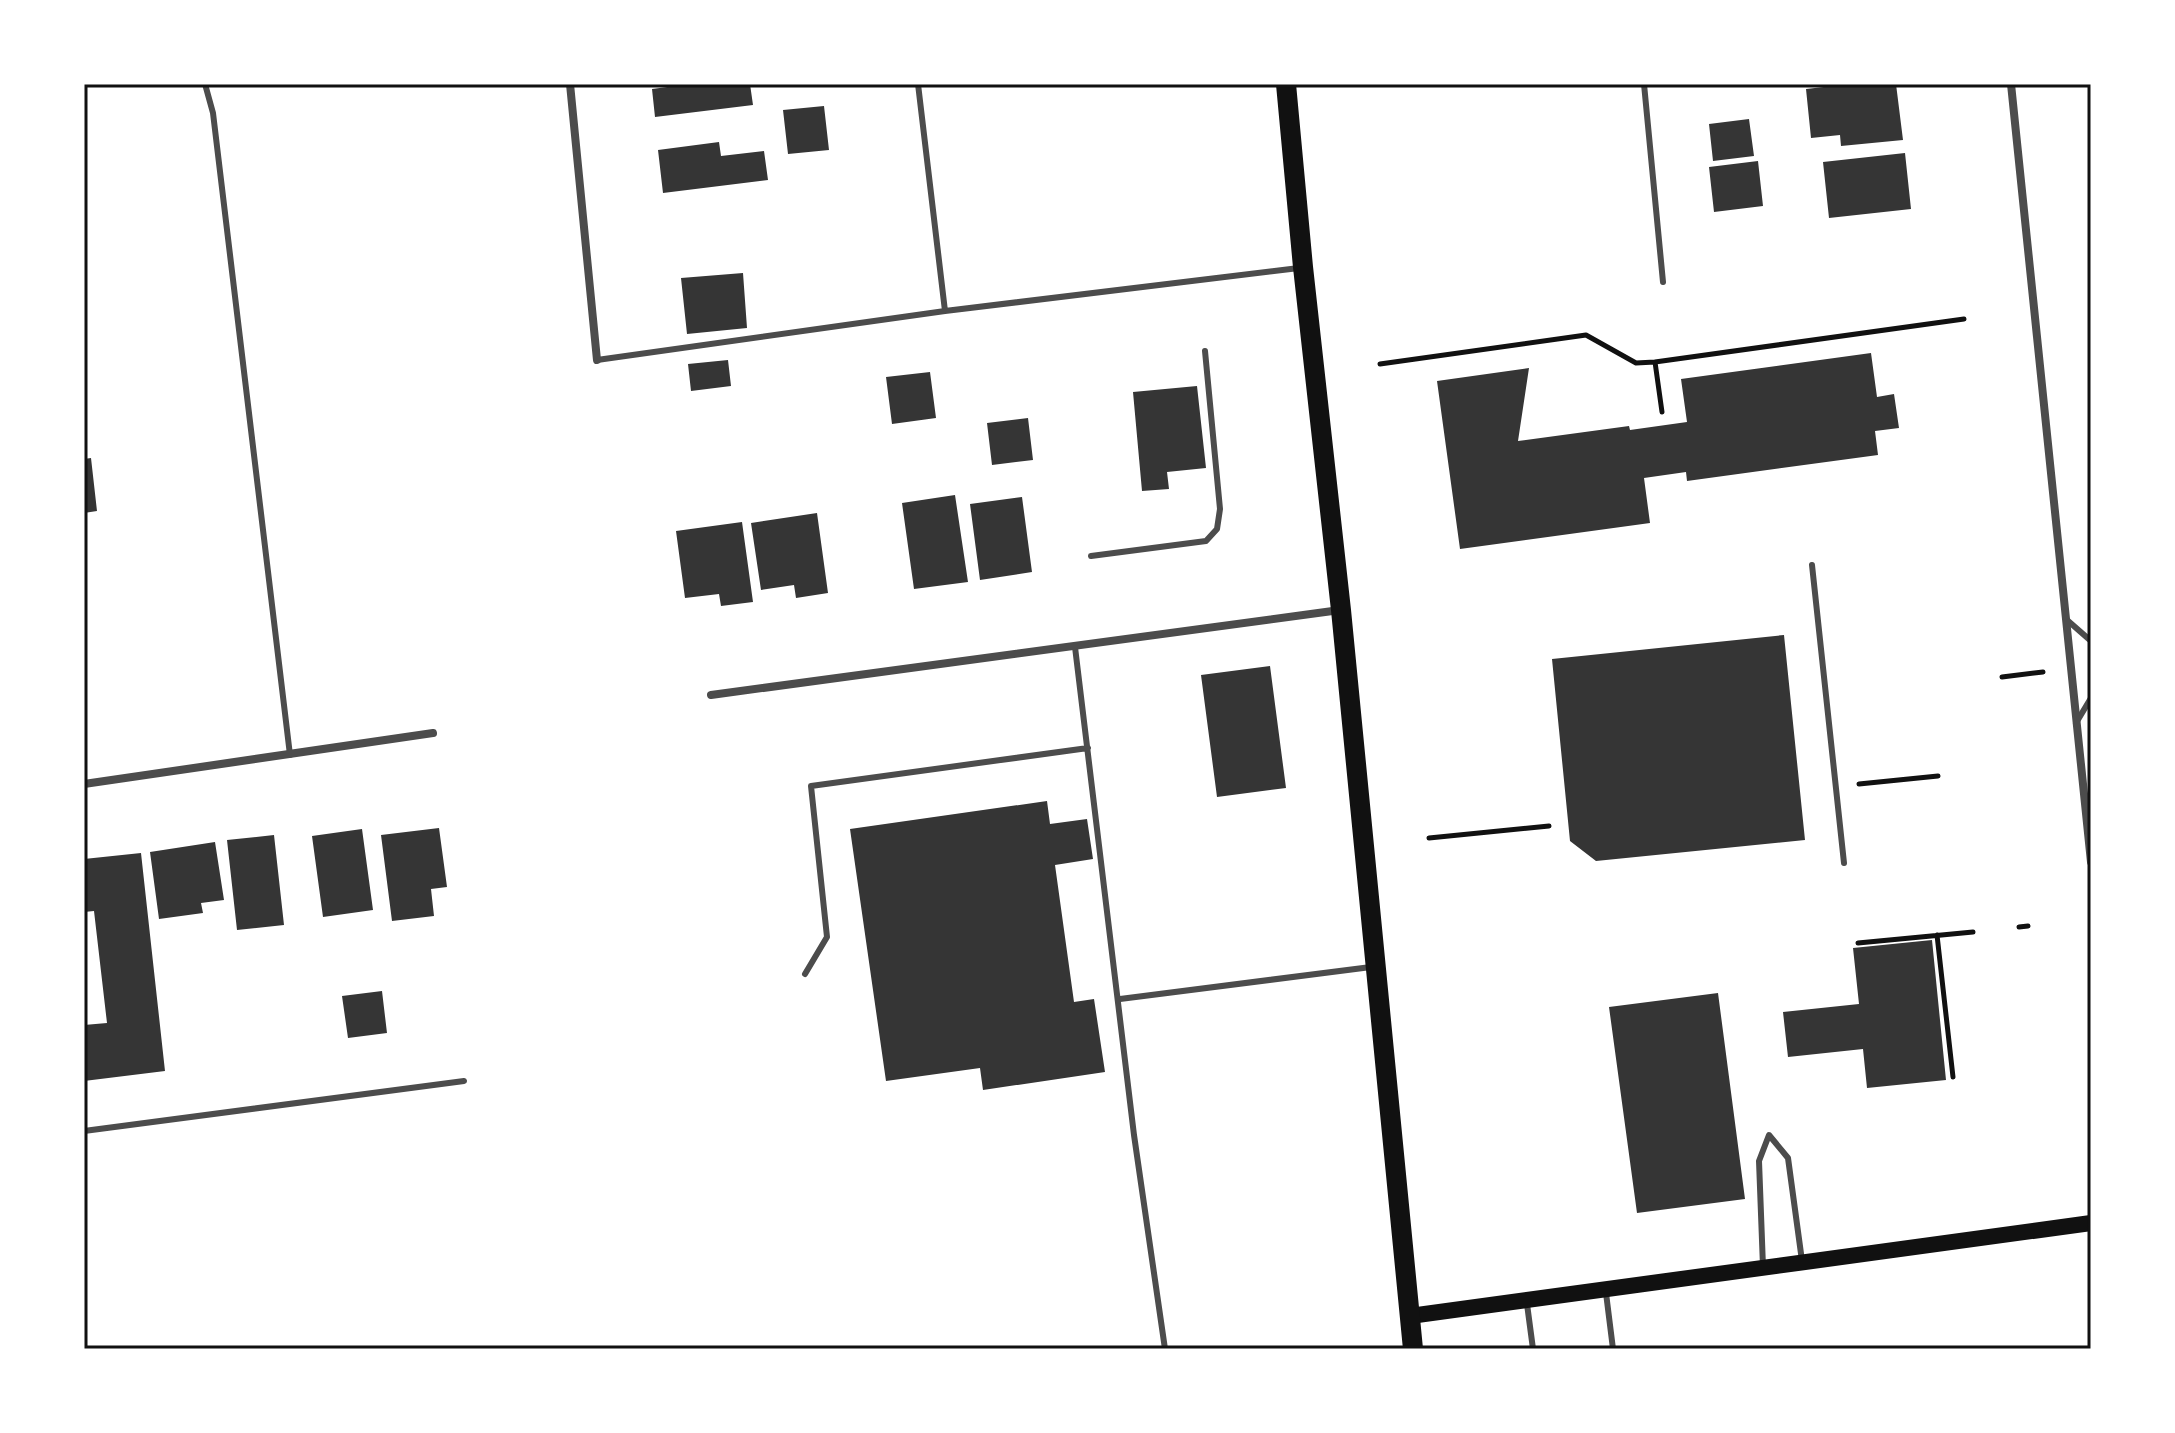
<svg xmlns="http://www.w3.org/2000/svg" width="2175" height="1433" font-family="Barlow,sans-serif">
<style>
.building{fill:#353535}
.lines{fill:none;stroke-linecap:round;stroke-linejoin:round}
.path{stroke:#111;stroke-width:5}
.service{stroke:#4c4c4c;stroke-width:6}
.minor{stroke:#4c4c4c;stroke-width:8}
.secondary{stroke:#111;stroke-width:16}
.primary{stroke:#111;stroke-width:20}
.neatline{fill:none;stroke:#111;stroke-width:3}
</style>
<rect width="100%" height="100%" fill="#fff"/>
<!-- building -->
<path class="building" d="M690,84h60l3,21 -98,12 -3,-28z
M1850,84h46l7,56 -62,6 -1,-11 -29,3 -5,-49z
M824,106l5,44 -41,4 -5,-44z
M1749,119l5,37 -41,5 -4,-37z
M719,142l2,14 43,-5 4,29 -105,13 -5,-43z
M1905,153l6,56 -82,9 -6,-56z
M1758,161l5,45 -49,6 -5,-45z
M743,273l4,55 -60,6 -6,-56z
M1871,353l6,44 17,-3 5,34 -24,3 3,24 -191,26 -1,-9 -42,6 6,45 -190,26 -23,-168 92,-13 -11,73 111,-15 1,4 57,-8 -6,-43z
M728,360l3,26 -40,5 -3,-27z
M930,372l6,46 -44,6 -6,-47z
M1197,386l9,82 -39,4 2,17 -27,2 -9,-99z
M1028,418l5,42 -41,5 -5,-42z
M91,458l6,53 -13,2v-54z
M955,495l13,87 -54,7 -12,-86z
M1022,497l10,75 -52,8 -10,-76z
M817,513l11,80 -32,5 -2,-13 -33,5 -10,-67z
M742,522l11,80 -32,4 -2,-12 -34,4 -9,-67z
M1784,635l21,205 -209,21 -26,-20 -18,-182z
M1270,666l16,122 -69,9 -16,-122z
M1047,801l3,23 37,-5 6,40 -38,6 19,137 20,-3 11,73 -122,18 -3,-22 -94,13 -36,-252z
M439,828l8,59 -16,2 3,27 -42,5 -11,-86z
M362,829l11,81 -50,7 -11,-81z
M274,835l10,90 -47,5 -10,-90z
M215,842l9,58 -23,3 2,10 -44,6 -9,-67z
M141,853l24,218 -81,10v-56l23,-2 -13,-112 -10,1v-53z
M1932,940l14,140 -79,8 -4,-39 -75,8 -5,-45 76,-8 -6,-56z
M382,991l5,42 -39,5 -6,-42z
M1718,993l27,206 -108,14 -28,-206z"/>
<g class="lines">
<!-- path -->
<path class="path" d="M1655,362l7,50
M1380,364l206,-29 50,28 19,-1 309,-43
M2002,677l41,-5
M1859,784l79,-8
M1429,838l120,-12
M2019,927l9,-1
M1937,935l16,142
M1858,943l115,-11"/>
<!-- service -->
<path class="service" d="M205,84l8,29 77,642
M918,84l27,227
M1644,84l19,198
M597,360l348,-49 354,-43
M1091,556l115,-15 11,-12 3,-20 -15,-158
M1812,565l32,298
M2067,620l24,21
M1075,647l59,488 31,214
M2076,723l15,-25
M805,974l22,-37 -16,-151 277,-38
M1120,999l251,-32
M84,1131l380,-50
M1763,1267l-4,-106 10,-26 19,23 14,103
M1606,1293l7,56
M1527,1304l6,45"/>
<!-- minor -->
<path class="minor" d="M570,84l27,276
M2011,84l80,778
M711,695l629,-85
M84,784l349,-51"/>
<!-- secondary -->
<path class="secondary" d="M1410,1316l681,-93"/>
<!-- primary -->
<path class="primary" d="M1286,84l17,183 38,343 72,739"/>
</g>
<!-- border -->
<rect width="2175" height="1433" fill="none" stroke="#ffffff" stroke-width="172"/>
<rect x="86" y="86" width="2003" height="1261" class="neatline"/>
</svg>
